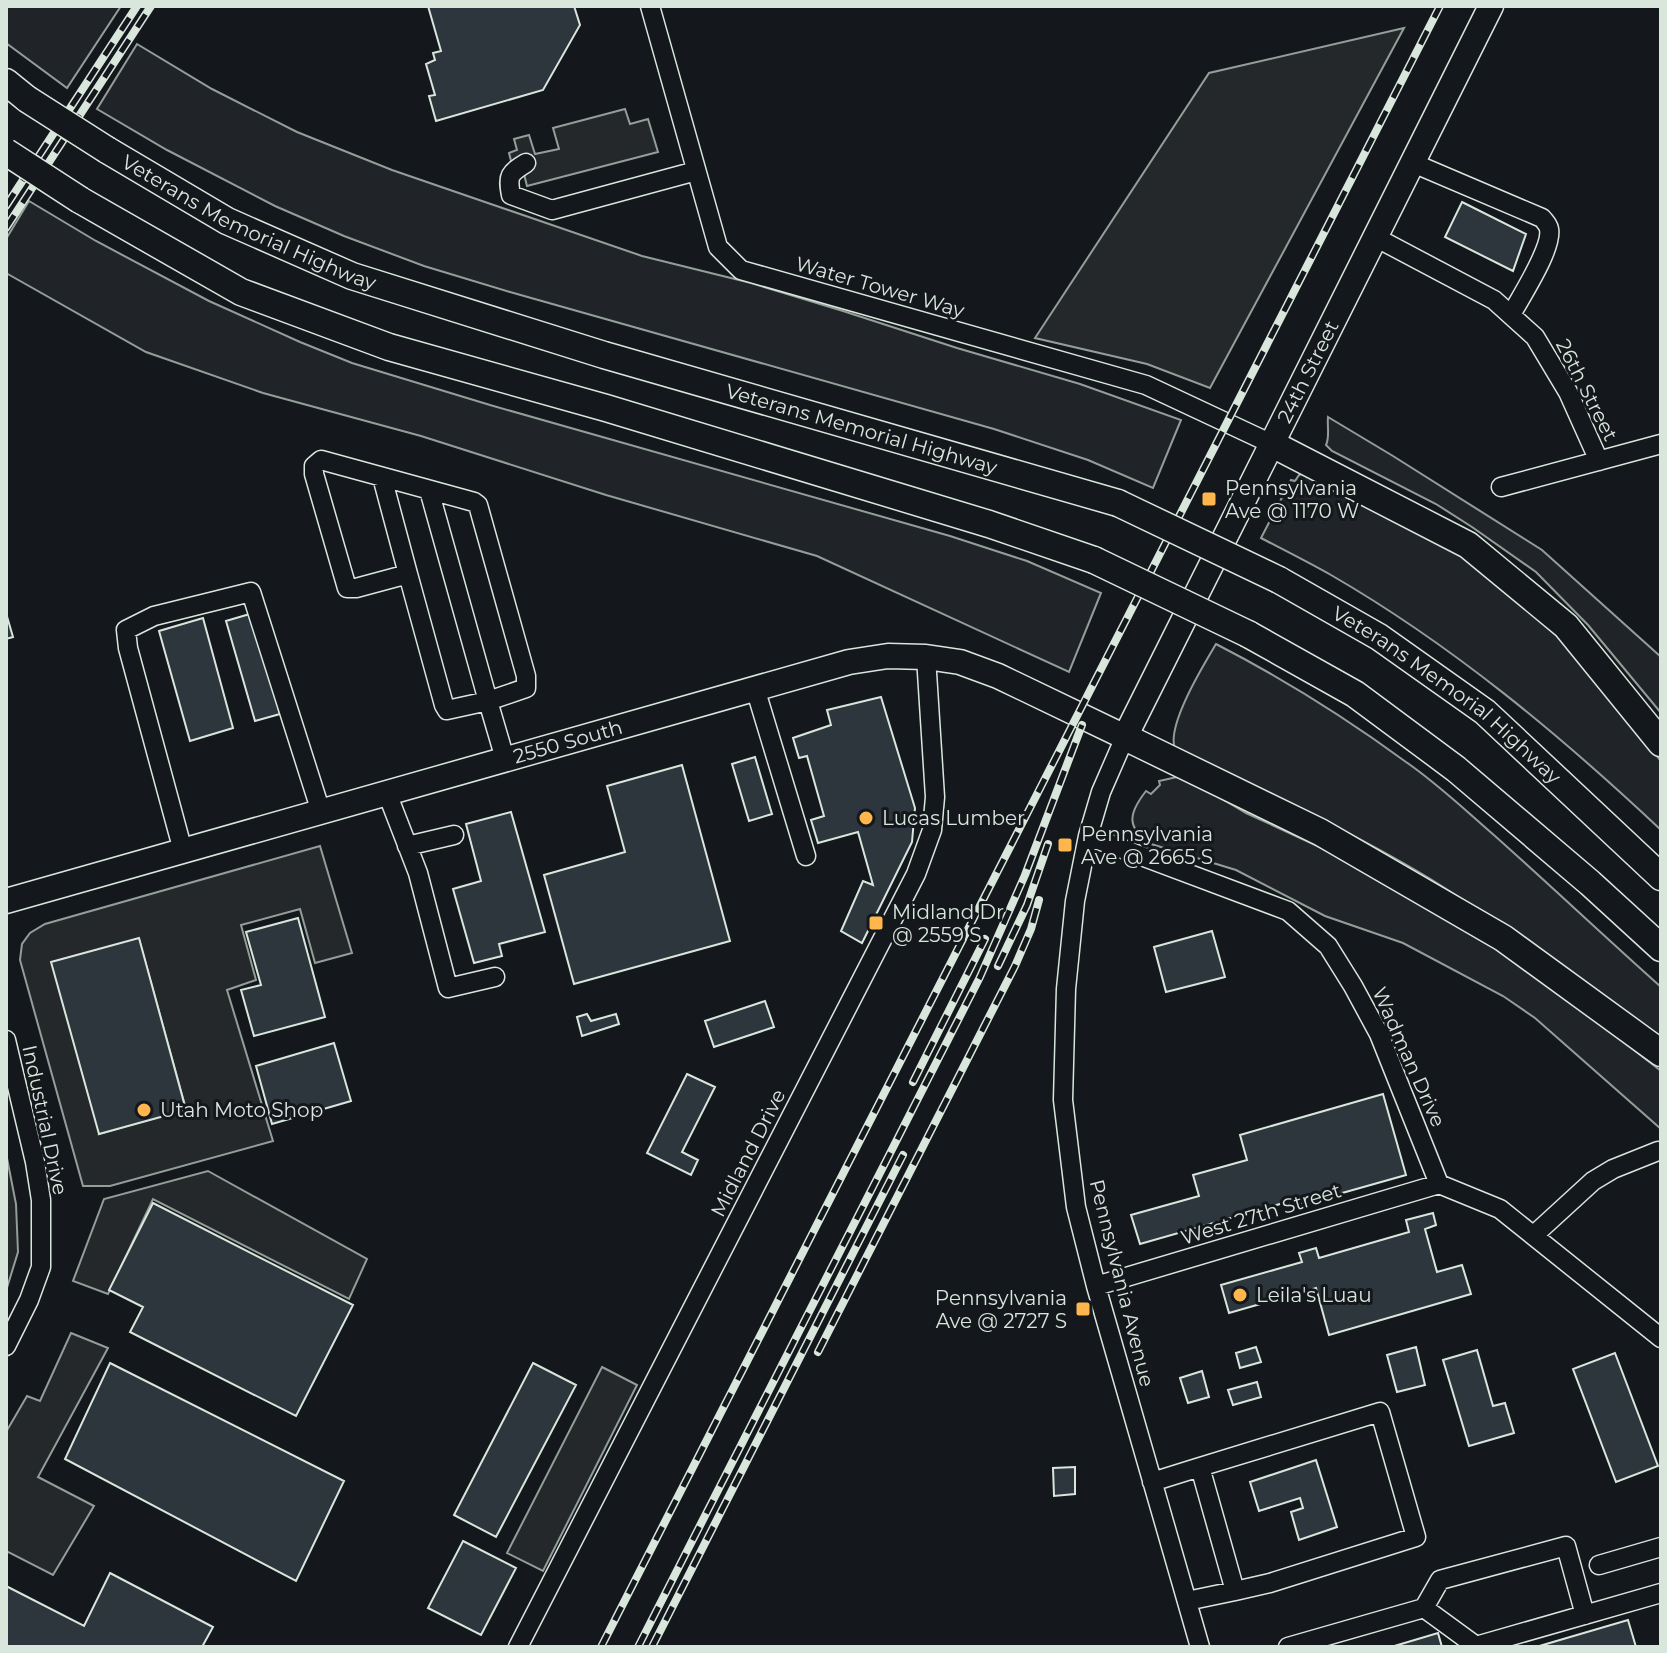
<svg xmlns="http://www.w3.org/2000/svg" width="1667" height="1653" font-family="Montserrat,sans-serif">
<style>
.green{fill:#202428;stroke:#939e99;stroke-width:2}
.parking{fill:#24282b;stroke:#939e99;stroke-width:2;fill-rule:evenodd}
.building{fill:#2c363c;stroke:#d8e6dc;stroke-width:2}
.lines{fill:none;stroke-linecap:round;stroke-linejoin:round}
.minor-casing{stroke:#d8e6dc;stroke-width:21}
.major-casing{stroke:#d8e6dc;stroke-width:27}
.highway-casing{stroke:#d8e6dc;stroke-width:29}
.minor{stroke:#14181c;stroke-width:18}
.major{stroke:#14181c;stroke-width:24}
.highway{stroke:#14181c;stroke-width:26}
.rail-casing{stroke:#d8e6dc;stroke-width:8}
.rail{stroke:#14181c;stroke-width:5;stroke-dasharray:15;stroke-linecap:butt}
.highway-bridge-casing{stroke:#d8e6dc;stroke-width:29;stroke-linecap:butt}
.highway-bridge{stroke:#14181c;stroke-width:26}
.poi-dot{fill:#ffb74d;stroke:#14181c;stroke-width:3}
.labels{text-anchor:middle;dominant-baseline:central;stroke-width:6;stroke-linejoin:round;paint-order:stroke}
.street-label{font-size:20px;fill:#d8e6dc;stroke:#14181c}
.poi-label{font-size:20px;fill:#d8e6dc;stroke:#14181c;text-anchor:start}
</style>
<rect width="100%" height="100%" fill="#14181c"/>
<!-- green -->
<path class="green" d="M6,6h115l-54,82 -61,-45z
M137,44l75,45 85,43 95,38 250,86 109,27 92,28 114,37 123,36 101,36 -28,68 -65,-28 -94,-31 -484,-137 -86,-26 -80,-30 -69,-30 -108,-56 -70,-41z
M29,201l67,40 113,60 91,41 52,21 138,42 460,131 77,25 74,32 -32,79 -252,-116 -211,-61 -185,-59 -158,-43 -117,-41 -140,-79v-34z
M1328,417l65,39 149,94 119,107v56l-73,-88 -52,-53 -64,-45 -36,-23 -104,-53 -6,-6c4,-8 1,-19 2,-28z
M1305,472l140,70 91,72 27,28 98,119v69c-101,-95 -209,-185 -330,-255 -23,-13 -47,-25 -70,-37l30,-58 4,1 4,-6z
M1216,644c66,34 130,74 190,118 32,22 60,49 89,74 56,50 110,101 166,151v58c-73,-55 -144,-112 -221,-160 -84,-52 -176,-93 -265,-136 -9,-23 28,-83 41,-105z
M1177,777l12,2 57,34 93,43 110,59 145,104 67,52v58l-126,-111 -32,-22 -100,-53 -78,-27 -89,-46 -85,-26c-26,-17 -22,-31 -5,-53l5,3 9,-9 -1,-4z"/>
<!-- parking -->
<path class="parking" d="M1404,28l-194,360 -63,-24 -112,-26 174,-265z
M625,109l5,15 18,-5 10,33 -131,34 -3,-12 -9,2 -6,-23 8,-3 -3,-11 15,-4 6,19 24,-5 -6,-21z
M320,846l32,107 -37,10 -15,-54 -59,16 15,55 -29,10 46,151 -163,45h-27l-63,-226 2,-16 8,-11 15,-9zM139,939l47,170 -87,25z
M6,1153l10,51 2,48 -12,39z
M208,1171l159,88 -18,40 -196,-100 -45,95 -35,-13 31,-82z
M71,1333l37,15 -70,129 56,29 -41,69 -47,-24v-119l21,-36 13,5z
M602,1367l35,18 -94,186 -36,-18z"/>
<!-- building -->
<path class="building" d="M428,6h146l6,19 -37,65 -107,31 -7,-25 6,-1 -9,-31 9,-4 -2,-7 8,-2z
M1462,202l64,32 -13,37 -68,-34z
M6,613l7,24 -7,2z
M253,613l27,101 -25,7 -29,-100z
M203,618l30,110 -43,13 -31,-110z
M881,697l34,111 -3,34 -50,101 -21,-12 22,-50 10,4 -15,-53 -40,11 -7,-23 13,-4 -17,-60 -8,2 -6,-20 38,-13 -4,-15z
M755,757l17,57 -23,7 -17,-57z
M682,765l48,176 -156,43 -30,-109 81,-23 -18,-66z
M511,812l34,120 -46,12 3,12 -28,7 -21,-74 28,-8 -15,-57z
M298,918l27,99 -71,19 -13,-46 20,-5 -15,-53z
M1212,931l13,46 -59,15 -12,-45z
M139,938l47,172 -87,24 -48,-172z
M765,1001l9,26 -60,20 -9,-26z
M587,1014l4,7 25,-7 3,10 -37,12 -5,-19z
M334,1043l17,58 -79,23 -16,-58z
M687,1074l28,13 -33,65 16,8 -7,15 -44,-22z
M1383,1094l23,81 -110,31 -2,-6 -154,44 -9,-29 68,-19 -6,-21 54,-15 -7,-25z
M153,1203l200,102 -57,111 -166,-84 13,-25 -34,-17z
M1433,1213l3,12 -11,4 12,43 25,-7 9,29 -142,41 -13,-47 -87,25 -8,-28 81,-23 -3,-9 17,-5 3,10 90,-26 -3,-12z
M1256,1347l5,15 -21,6 -4,-15z
M1416,1347l9,38 -28,7 -10,-37z
M1477,1350l16,56 12,-3 9,30 -45,13 -26,-86z
M1615,1353l43,113 -42,16 -43,-113z
M110,1363l234,118 -48,100 -231,-122z
M533,1363l43,22 -80,152 -42,-22z
M1202,1371l7,26 -21,6 -8,-25z
M1257,1382l4,15 -28,8 -5,-15z
M1316,1460l21,67 -38,13 -8,-28 12,-4 -3,-10 -41,13 -9,-29z
M1075,1467v27l-21,2 -1,-28z
M463,1541l53,27 -35,67 -53,-27z
M110,1573l103,54 -11,20h-193l-3,-1v-60l78,40z
M1628,1620l8,27h-100z
M1438,1633l4,14h-51z"/>
<g class="lines">
<defs>
<path id="minor" d="M650,6l68,241 23,23 405,115 126,59
M526,163c-16,10 -19,12 -15,32l41,15 144,-39
M1413,163l129,55c3,4 6,6 7,11 4,19 -28,67 -38,86
M1375,237l119,63 41,37 33,55 31,69
M382,477l26,97
M1501,487l160,-43
M429,490l59,211 -41,9 -3,-5 -36,-131 -52,14h-9l-33,-114v-8l7,-6 153,42 4,3 48,171v12l-38,13 17,58
M755,688l51,168
M1125,737l-24,55 -13,44 -13,65 -9,88 -3,111 13,107 20,79 104,361
M387,793l31,80 30,115 47,-11
M1088,836l200,75 40,35 25,40 26,48 60,150 61,25 161,129
M407,846l47,-11
M183,851l-55,-203 -2,-18 28,-14 97,-24 70,220
M6,1040l29,122 6,38v67l-12,33 -23,46
M1534,1235l59,-54 20,-12 45,-18
M1096,1286l343,-102
M1200,1467l180,-55 36,125 -146,46 -35,8
M1152,1482l48,-15 35,124 -48,10
M1599,1565l62,-18
M1424,1608l16,-28 126,-34 19,69
M518,1647l398,-773 16,-44 3,-33 -9,-140
M1288,1647l136,-39 52,38 185,-53"/>
<g id="major">
<path id="s1" d="M6,901l843,-239 39,-6 38,1 34,5 38,14 127,61 366,-731"/>
</g>
<g id="highway">
<path d="M6,82l21,17"/>
<path id="s2" d="M107,150l120,71 125,55 252,79 514,148"/>
<path d="M80,200l161,92 148,55 217,61 383,116 105,36"/>
<path d="M1272,444l196,101 98,81 95,117"/>
<path id="s3" d="M1279,580l100,57 106,75 176,165"/>
<path d="M1248,634l107,60 101,75 134,114 71,65"/>
<path d="M1125,737l195,95 183,106 158,115"/>
</g>
</defs>
<!-- minor casing -->
<use href="#minor" class="minor-casing"/>
<!-- major casing -->
<use href="#major" class="major-casing"/>
<!-- highway casing -->
<use href="#highway" class="highway-casing"/>
<!-- minor -->
<use href="#minor" class="minor"/>
<!-- major -->
<use href="#major" class="major"/>
<!-- highway -->
<use href="#highway" class="highway"/>
<defs>
<path id="rail" d="M6,206l131,-200
M6,228l145,-222
M998,966l29,-61 21,-61
M913,1082l72,-143
M818,1352l197,-386 16,-37 8,-29
M601,1647l839,-1641
M638,1647l342,-670 45,-102 57,-150
M652,1647l251,-492"/>
</defs>
<!-- rail casing -->
<use href="#rail" class="rail-casing"/>
<!-- rail -->
<use href="#rail" class="rail"/>
<defs>
<path id="highway-bridge" d="M27,99l80,51
M6,152l74,48
M1118,503l161,77
M1094,560l154,74"/>
</defs>
<!-- highway-bridge casing -->
<use href="#highway-bridge" class="highway-bridge-casing"/>
<!-- highway-bridge -->
<use href="#highway-bridge" class="highway-bridge"/>
</g>
<!-- markers -->
<g class="poi-dot">
<rect x="1201" y="491" width="16" height="16" rx="4"/>
<circle cx="866" cy="818" r="8"/>
<rect x="1057" y="837" width="16" height="16" rx="4"/>
<rect x="868" y="915" width="16" height="16" rx="4"/>
<circle cx="144" cy="1110" r="8"/>
<circle cx="1240" cy="1295" r="8"/>
<rect x="1075" y="1301" width="16" height="16" rx="4"/>
</g>
<g class="labels">
<!-- street labels -->
<g class="street-label">
<text stroke="none"><textPath href="#s2" startOffset="160">Veterans Memorial Highway</textPath></text>
<text transform="translate(880 287) rotate(16)">Water Tower Way</text>
<text stroke="none"><textPath href="#s1" startOffset="1578">24th Street</textPath></text>
<text transform="translate(1587 390) rotate(63)">26th Street</text>
<text stroke="none"><textPath href="#s2" startOffset="808">Veterans Memorial Highway</textPath></text>
<text stroke="none"><textPath href="#s3" startOffset="204">Veterans Memorial Highway</textPath></text>
<text stroke="none"><textPath href="#s1" startOffset="584">2550 South</textPath></text>
<text transform="translate(1409 1057) rotate(66)">Wadman Drive</text>
<text transform="translate(45 1120) rotate(78)">Industrial Drive</text>
<text transform="translate(748 1153) rotate(-63)">Midland Drive</text>
<text transform="translate(1261 1214) rotate(-17)">West 27th Street</text>
<text transform="translate(1122 1283) rotate(76)">Pennsylvania Avenue</text>
</g>
<!-- poi labels -->
<g class="poi-label">
<text x="1225" y="488">Pennsylvania<tspan x="1225" dy="23">Ave @ 1170 W</tspan></text>
<text x="882" y="818">Lucas Lumber</text>
<text x="1081" y="834">Pennsylvania<tspan x="1081" dy="23">Ave @ 2665 S</tspan></text>
<text x="892" y="912">Midland Dr<tspan x="892" dy="23">@ 2559 S</tspan></text>
<text x="160" y="1110">Utah Moto Shop</text>
<text x="1256" y="1295">Leila's Luau</text>
<text x="1067" y="1298" text-anchor="end">Pennsylvania<tspan x="1067" dy="23">Ave @ 2727 S</tspan></text>
</g>
</g>
<!-- border -->
<rect width="1667" height="1653" fill="none" stroke="#d8e6dc" stroke-width="16"/>
</svg>
